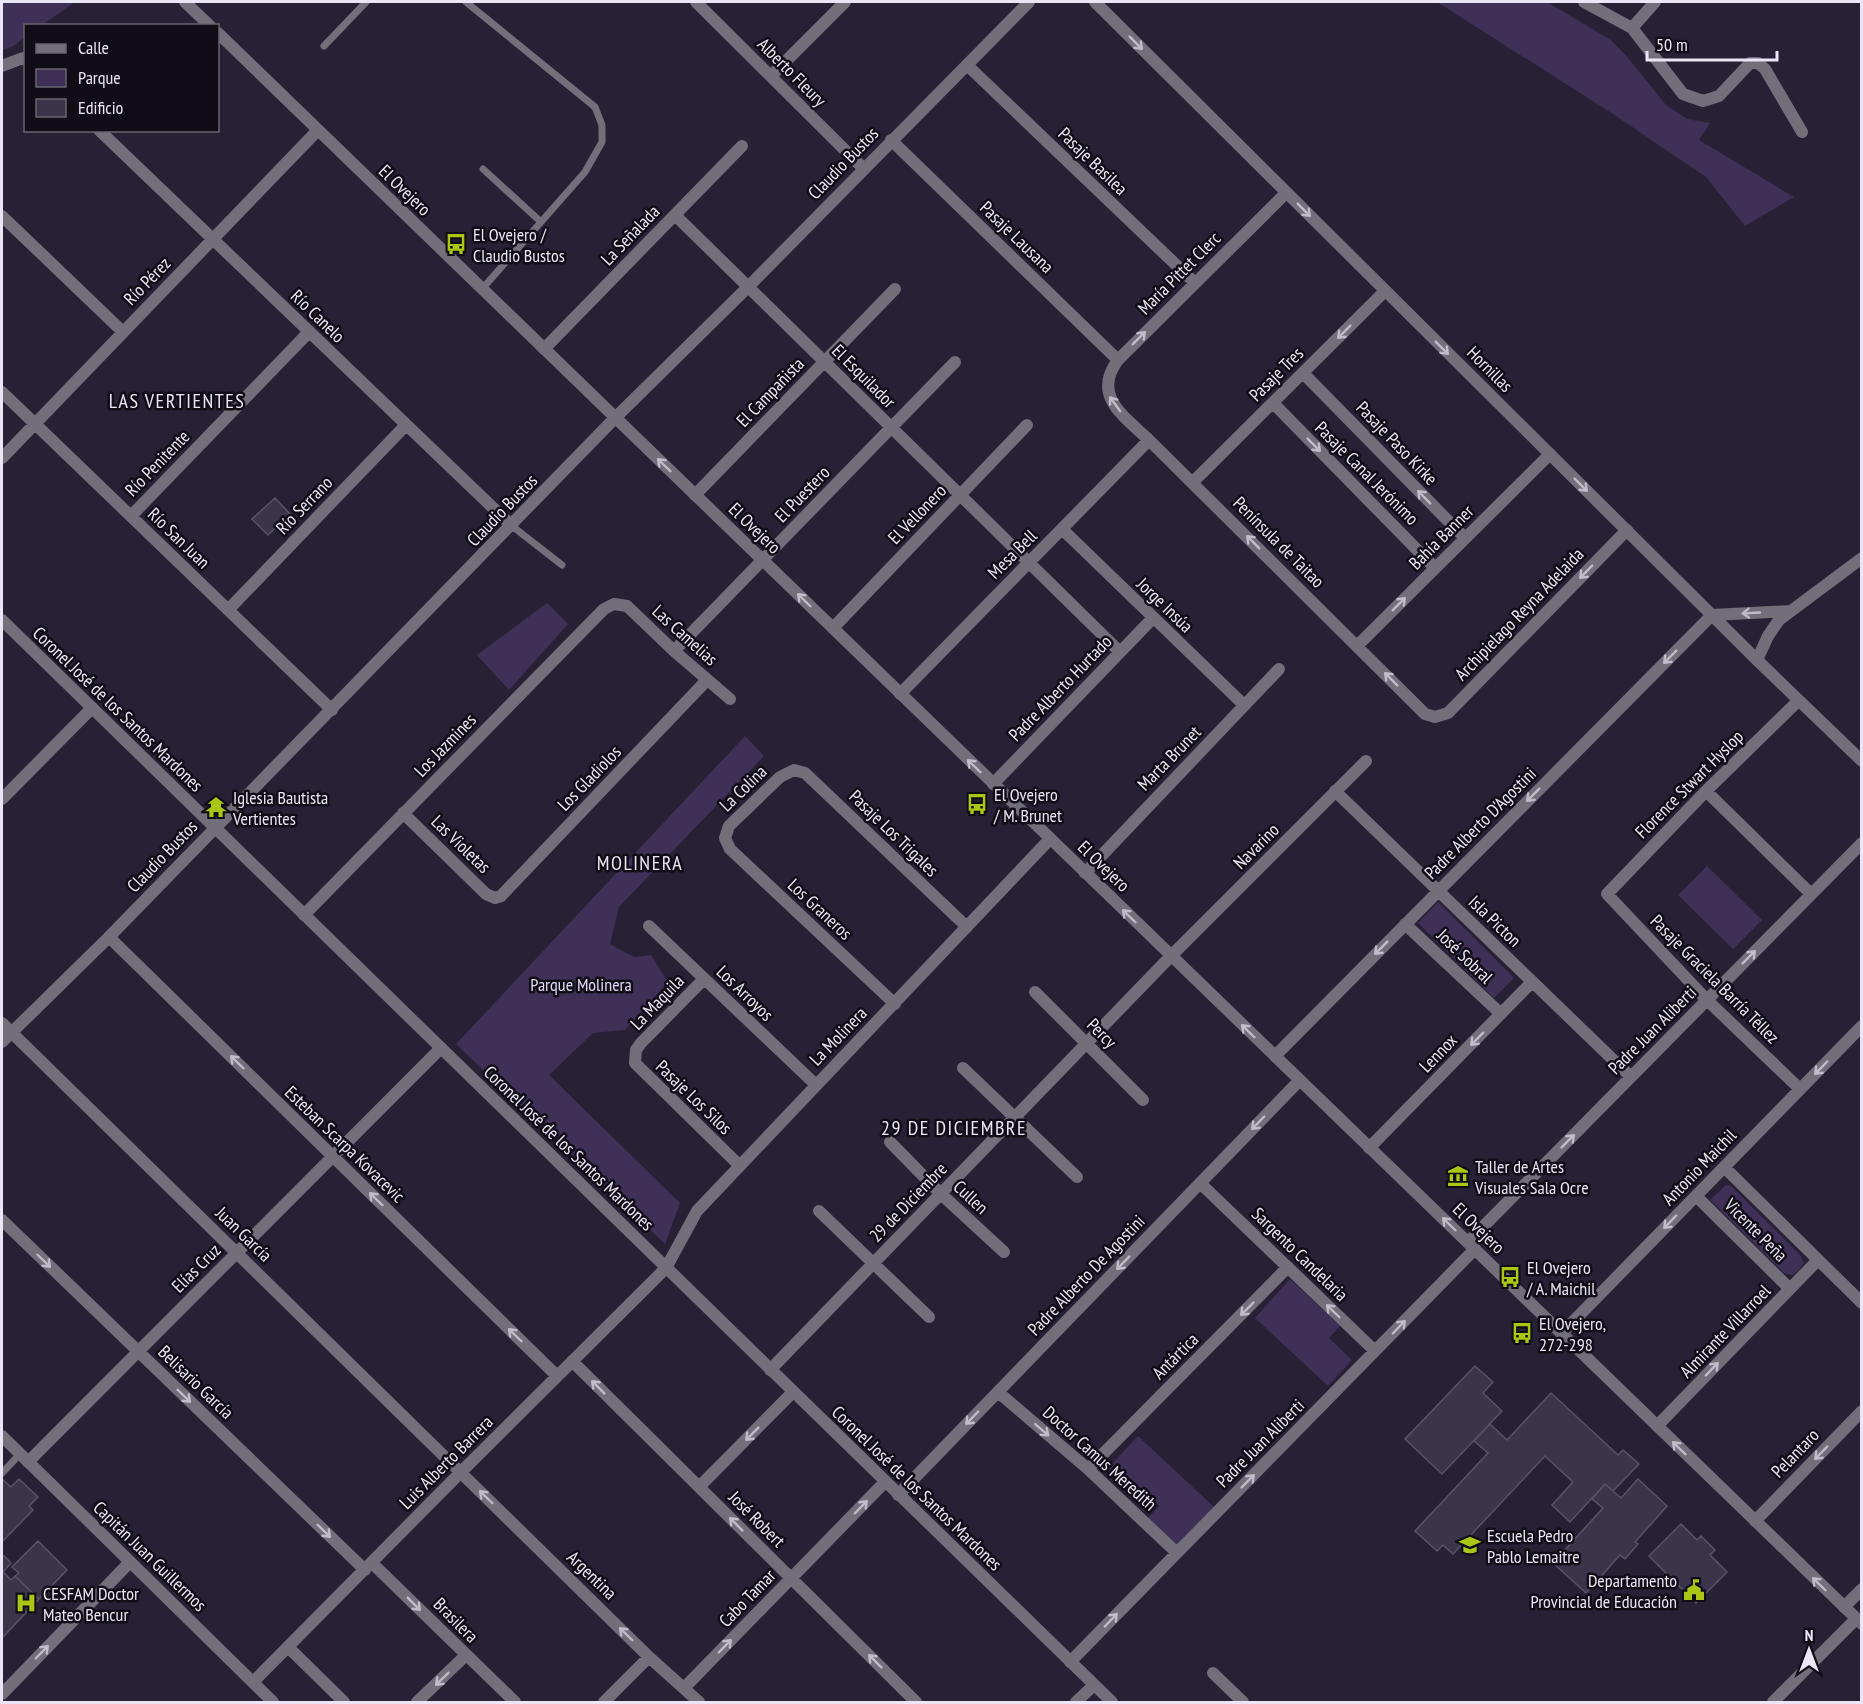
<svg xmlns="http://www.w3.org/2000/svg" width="1863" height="1704" font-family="'PT Sans Narrow',sans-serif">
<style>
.green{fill:#3e3056}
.building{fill:#3c344b;stroke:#5a526a;stroke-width:1.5}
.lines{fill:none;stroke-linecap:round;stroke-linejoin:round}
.service{stroke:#726f7a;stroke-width:7}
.minor{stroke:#726f7a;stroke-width:12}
.tertiary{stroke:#726f7a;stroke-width:12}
.oneway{stroke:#c1bcca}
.labels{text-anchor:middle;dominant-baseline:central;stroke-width:5;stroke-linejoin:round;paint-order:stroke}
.street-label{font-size:18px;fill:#ebe6f5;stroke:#100d16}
.poi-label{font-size:18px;fill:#ebe6f5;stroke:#100d16;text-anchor:start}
.park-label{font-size:18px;fill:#e0d8f4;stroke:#100d16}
.neighbourhood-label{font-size:20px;letter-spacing:1.5px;fill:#ebe6f5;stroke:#100d16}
</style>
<rect width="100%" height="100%" fill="#282136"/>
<!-- green -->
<path class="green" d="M2,2h73l-33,23 -16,1 -1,11 -13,10 -10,3z
M1437,2h110l64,38 18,19 37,46 21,14 23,4 -11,17 95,57 -49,29 -39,-49 -93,-63z
M547,603l21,21 -59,66 -32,-35z
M745,736l19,20 -145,151 -9,37 24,13 17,-2 17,27 -43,48 -32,3 -44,42 131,128 -15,41 -209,-200z
M1707,866l55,54 -29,29 -55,-54z
M1438,902l76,76 -20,20 -76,-75z
M1726,1185l5,1 70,70 3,7 -6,8 -6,4 -8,-2 -74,-73z
M1290,1279l50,47 -11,12 23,22 -24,26 -73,-68z
M1138,1436l76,71 -37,39 -29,-28 11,-12 -42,-40 -7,7 -3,-4z"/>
<!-- building -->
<path class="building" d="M275,498l15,16 -22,21 -16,-16z
M1475,1366l18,16 -10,11 19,18 -60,63 -37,-35z
M1551,1393l67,62 5,-5 16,14 -26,27 -8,-7 -35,38 -18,-17 21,-23 -28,-26 -92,98 -10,-9 -6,6 -22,-20 73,-78 -14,-12 16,-17 17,16z
M2,1479l9,8 8,-8 19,18 -9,9 4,4 -31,32z
M1638,1479l29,27 -32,36 3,2 -13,15 -5,-4 -34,38 -33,-30 50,-55 -11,-9 13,-15 16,14z
M1681,1524l16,16 4,-4 14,14 -5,5 17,17 -31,31 -47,-47z
M38,1541l29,29 -28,29 -24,-23 4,-3 -7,-6z
M2,1554l9,9 -8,9 8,8 4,-4 24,23 -37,39z"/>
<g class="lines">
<!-- service -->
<path class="service" d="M466,2l129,105 7,18v17l-17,30 -103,117
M324,46l42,-44
M483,169l58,53
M512,526l50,39
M2,1473l18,-19"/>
<!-- minor -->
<path class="minor" d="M696,2l167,166
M1584,2l48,26 51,66 20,7 16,-5 31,-33h8l7,6 37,63
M1632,28l23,-26
M967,65l227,217
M2,66l21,-8 3,2
M771,76l74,-74
M99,130l413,396
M891,140l227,220
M1286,193l-168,167c-27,36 7,57 31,80l276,274 10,3 13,-4 179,-183
M675,215l445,437
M2,216l121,116
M544,349l198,-203
M1303,373l162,165
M2,392l330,318
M1273,403l162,165
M2,458l316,-328
M1193,482l192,-191
M695,495l200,-206
M131,516l178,-184
M1062,529l182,176
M228,610l178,-185
M833,628l194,-203
M1358,645l192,-191
M674,651l281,-289
M1757,660l11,-24 11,-16 83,-62
M900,694l249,-254
M1798,701l-92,90 -99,103 100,106 93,89
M993,784l160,-166
M1335,791l296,286
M1706,791l105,103
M2,799l90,-91
M403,813l83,81 9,4 6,-2 206,-216
M1085,873l194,-204
M304,915l300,-306 10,-5 13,2 47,45 56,48
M1405,924l96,90
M649,926l167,159
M109,937l448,439
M704,979l-63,64 -5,7 -1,13 104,102
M1035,992l108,108
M895,1004l-165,-155 -5,-11 4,-12 51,-49 14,-7 11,3 162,154
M2,1023l647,634 50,45
M1275,1056l437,-441 79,-4
M963,1068l114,109
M890,1142l51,52 63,58
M1369,1148l163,-166
M1724,1167l138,136
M1200,1183l175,168
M1696,1196l94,93
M819,1211l110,106
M2,1220l363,350
M1468,1242l394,-399
M1561,1334l301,-308
M572,1361l344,341
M770,1370l401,-414 195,-195
M998,1392l90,77 89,84
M1657,1426l161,-166
M28,1462l413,-414
M1088,1469l200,-202
M699,1487l94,-95
M898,1495l401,-414
M1755,1521l107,-110
M372,1563l143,139
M1844,1607l18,-18
M288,1647l56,55
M1070,1662l405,-413
M1213,1673l30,29
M253,1682l208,-210 205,-204 31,-57 353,-372
M684,1688l201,-206
M2,1694l128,-132
M417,1702l49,-47
M604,1702l45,-45
M1076,1702l18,-17
M1773,1702l83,-83"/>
<!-- tertiary -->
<path class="tertiary" d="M185,2l25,24
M1095,2l662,658 105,101
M218,33l1644,1591
M2,620l1110,1082
M2,1042l107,-105 506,-519 133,-131 281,-285
M2,1436l271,266"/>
</g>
<!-- one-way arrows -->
<defs><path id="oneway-shaft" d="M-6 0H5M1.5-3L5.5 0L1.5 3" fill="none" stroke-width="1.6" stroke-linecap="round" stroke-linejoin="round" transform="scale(1.5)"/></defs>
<g class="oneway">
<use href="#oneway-shaft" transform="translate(1136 43) rotate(45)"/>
<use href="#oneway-shaft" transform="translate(1304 210) rotate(45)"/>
<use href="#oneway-shaft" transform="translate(1344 332) rotate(135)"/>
<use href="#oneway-shaft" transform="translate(1139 338) rotate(-45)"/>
<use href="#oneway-shaft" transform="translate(1442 348) rotate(45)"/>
<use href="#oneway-shaft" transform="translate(1115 404) rotate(-126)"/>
<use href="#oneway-shaft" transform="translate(1314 445) rotate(45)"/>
<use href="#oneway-shaft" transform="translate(664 465) rotate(-136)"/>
<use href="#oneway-shaft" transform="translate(1581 485) rotate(45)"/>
<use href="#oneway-shaft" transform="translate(1424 497) rotate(-134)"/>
<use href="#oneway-shaft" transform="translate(1253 542) rotate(-135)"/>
<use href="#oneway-shaft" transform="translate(1586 572) rotate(134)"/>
<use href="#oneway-shaft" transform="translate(804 600) rotate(-136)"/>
<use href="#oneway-shaft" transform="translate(1399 604) rotate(-45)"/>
<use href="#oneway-shaft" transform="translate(1751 613) rotate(177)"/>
<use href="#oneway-shaft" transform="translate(1670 657) rotate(135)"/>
<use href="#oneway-shaft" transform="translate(1391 679) rotate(-135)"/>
<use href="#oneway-shaft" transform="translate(974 766) rotate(-136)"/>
<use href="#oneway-shaft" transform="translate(1533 795) rotate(135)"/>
<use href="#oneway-shaft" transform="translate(1129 916) rotate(-136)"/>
<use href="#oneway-shaft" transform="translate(1381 948) rotate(135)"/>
<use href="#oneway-shaft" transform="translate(1749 957) rotate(-45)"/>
<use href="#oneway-shaft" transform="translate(1248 1031) rotate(-136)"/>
<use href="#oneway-shaft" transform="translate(1477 1039) rotate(134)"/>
<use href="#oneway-shaft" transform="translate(237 1062) rotate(-136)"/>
<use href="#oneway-shaft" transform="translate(1821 1068) rotate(134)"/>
<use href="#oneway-shaft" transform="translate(1258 1123) rotate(134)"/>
<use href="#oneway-shaft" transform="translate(1568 1141) rotate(-45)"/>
<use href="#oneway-shaft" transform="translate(376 1199) rotate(-136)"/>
<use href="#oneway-shaft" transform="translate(1670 1222) rotate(134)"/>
<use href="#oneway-shaft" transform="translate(1449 1224) rotate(-136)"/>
<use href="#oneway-shaft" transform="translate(44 1261) rotate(44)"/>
<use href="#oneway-shaft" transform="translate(1123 1263) rotate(134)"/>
<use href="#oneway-shaft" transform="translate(1247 1309) rotate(135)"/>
<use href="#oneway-shaft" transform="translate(1333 1311) rotate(-136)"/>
<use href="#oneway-shaft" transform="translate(1399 1327) rotate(-46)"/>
<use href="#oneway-shaft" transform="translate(515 1335) rotate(-136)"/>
<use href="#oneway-shaft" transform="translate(1712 1369) rotate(-46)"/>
<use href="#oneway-shaft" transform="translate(598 1387) rotate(-135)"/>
<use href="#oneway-shaft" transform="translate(184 1396) rotate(44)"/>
<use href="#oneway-shaft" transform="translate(972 1418) rotate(134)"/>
<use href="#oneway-shaft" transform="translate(1042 1430) rotate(41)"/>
<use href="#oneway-shaft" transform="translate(752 1434) rotate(135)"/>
<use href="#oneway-shaft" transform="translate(1679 1448) rotate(-136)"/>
<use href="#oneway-shaft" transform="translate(1821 1453) rotate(134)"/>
<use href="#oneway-shaft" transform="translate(1248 1481) rotate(-45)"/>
<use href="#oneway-shaft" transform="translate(486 1497) rotate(-136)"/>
<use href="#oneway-shaft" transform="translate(861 1507) rotate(-46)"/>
<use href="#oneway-shaft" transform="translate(736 1524) rotate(-135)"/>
<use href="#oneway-shaft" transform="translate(324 1531) rotate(44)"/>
<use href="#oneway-shaft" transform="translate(1819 1584) rotate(-136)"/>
<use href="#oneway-shaft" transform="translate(414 1604) rotate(45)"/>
<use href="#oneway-shaft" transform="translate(1111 1620) rotate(-46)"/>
<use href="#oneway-shaft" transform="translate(626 1634) rotate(-136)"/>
<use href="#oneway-shaft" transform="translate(725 1646) rotate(-46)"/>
<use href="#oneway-shaft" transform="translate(42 1652) rotate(-46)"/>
<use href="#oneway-shaft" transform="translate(875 1661) rotate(-135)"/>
<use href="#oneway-shaft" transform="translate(442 1679) rotate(136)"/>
</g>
<!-- icons -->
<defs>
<symbol id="bus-bare" viewBox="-9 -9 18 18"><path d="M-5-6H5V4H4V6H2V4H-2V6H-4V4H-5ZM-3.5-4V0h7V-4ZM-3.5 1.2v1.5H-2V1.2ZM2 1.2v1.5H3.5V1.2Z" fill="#abc615" stroke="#100d16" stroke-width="2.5" paint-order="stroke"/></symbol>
<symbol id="temple-bare" viewBox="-9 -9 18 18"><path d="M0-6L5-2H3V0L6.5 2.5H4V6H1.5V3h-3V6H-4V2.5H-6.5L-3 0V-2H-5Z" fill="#abc615" stroke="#100d16" stroke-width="2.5" paint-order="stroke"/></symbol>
<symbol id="museum-bare" viewBox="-9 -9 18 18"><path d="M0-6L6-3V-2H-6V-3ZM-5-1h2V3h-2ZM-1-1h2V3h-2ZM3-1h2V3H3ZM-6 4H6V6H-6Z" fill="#abc615" stroke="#100d16" stroke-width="2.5" paint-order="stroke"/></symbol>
<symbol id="school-bare" viewBox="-9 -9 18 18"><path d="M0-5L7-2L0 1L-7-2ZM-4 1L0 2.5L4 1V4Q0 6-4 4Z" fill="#abc615" stroke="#100d16" stroke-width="2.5" paint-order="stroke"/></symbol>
<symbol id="civic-bare" viewBox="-9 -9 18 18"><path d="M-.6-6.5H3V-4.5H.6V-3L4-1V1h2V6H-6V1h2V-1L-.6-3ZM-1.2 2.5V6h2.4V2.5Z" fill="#abc615" stroke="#100d16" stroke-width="2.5" paint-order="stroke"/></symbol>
<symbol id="hospital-bare" viewBox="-9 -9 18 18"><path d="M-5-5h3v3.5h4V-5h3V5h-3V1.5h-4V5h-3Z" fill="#abc615" stroke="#100d16" stroke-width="2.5" paint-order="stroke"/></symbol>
</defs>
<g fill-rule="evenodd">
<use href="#bus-bare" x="441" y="229" width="30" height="30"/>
<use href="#bus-bare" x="962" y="789" width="30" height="30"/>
<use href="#temple-bare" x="201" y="792" width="30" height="30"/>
<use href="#museum-bare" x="1443" y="1161" width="30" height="30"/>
<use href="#bus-bare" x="1495" y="1262" width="30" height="30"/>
<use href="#bus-bare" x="1507" y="1318" width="30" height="30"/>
<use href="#school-bare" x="1455" y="1530" width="30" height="30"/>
<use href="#civic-bare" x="1679" y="1575" width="30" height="30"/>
<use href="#hospital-bare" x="11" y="1588" width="30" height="30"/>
</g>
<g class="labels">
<!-- street labels -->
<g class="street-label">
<text transform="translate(792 72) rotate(45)">Alberto Fleury</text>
<text transform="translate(1093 161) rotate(44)">Pasaje Basilea</text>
<text transform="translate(843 163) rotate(-46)">Claudio Bustos</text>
<text transform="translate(405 190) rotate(44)">El Ovejero</text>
<text transform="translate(630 235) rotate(-46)">La Señalada</text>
<text transform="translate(1017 237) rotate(44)">Pasaje Lausana</text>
<text transform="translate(1179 273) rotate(-45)">María Pittet Clerc</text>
<text transform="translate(147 281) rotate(-46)">Río Pérez</text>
<text transform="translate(318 316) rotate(44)">Río Canelo</text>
<text transform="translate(1490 369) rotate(45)">Hornillas</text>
<text transform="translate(1276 374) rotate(-45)">Pasaje Tres</text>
<text transform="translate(864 376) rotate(45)">El Esquilador</text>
<text transform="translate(770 392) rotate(-46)">El Campañista</text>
<text transform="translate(1397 443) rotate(46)">Pasaje Paso Kirke</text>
<text transform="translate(157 463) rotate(-46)">Río Penitente</text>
<text transform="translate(1367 473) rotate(45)">Pasaje Canal Jerónimo</text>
<text transform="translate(802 494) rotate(-46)">El Puestero</text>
<text transform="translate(304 505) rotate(-46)">Río Serrano</text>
<text transform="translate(502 510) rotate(-46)">Claudio Bustos</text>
<text transform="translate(917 514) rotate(-46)">El Vellonero</text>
<text transform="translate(755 528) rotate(44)">El Ovejero</text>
<text transform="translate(1441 537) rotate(-45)">Bahía Banner</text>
<text transform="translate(179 538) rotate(44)">Río San Juan</text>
<text transform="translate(1279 542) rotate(45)">Península de Taitao</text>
<text transform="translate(1012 554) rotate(-45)">Mesa Bell</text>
<text transform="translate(1165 605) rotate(44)">Jorge Insúa</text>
<text transform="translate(1519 614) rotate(-46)">Archipielago Reyna Adelaida</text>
<text transform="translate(685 635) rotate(42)">Las Camelias</text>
<text transform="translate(1060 688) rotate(-46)">Padre Alberto Hurtado</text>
<text transform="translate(118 709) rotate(44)">Coronel José de los Santos Mardones</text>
<text transform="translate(445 745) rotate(-46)">Los Jazmines</text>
<text transform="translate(1169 758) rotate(-46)">Marta Brunet</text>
<text transform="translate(589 778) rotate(-46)">Los Gladiolos</text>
<text transform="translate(1689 784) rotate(-45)">Florence Stwart Hyslop</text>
<text transform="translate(743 788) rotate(-44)">La Colina</text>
<text transform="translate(1480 823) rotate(-45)">Padre Alberto D'Agostini</text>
<text transform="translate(894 833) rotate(44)">Pasaje Los Trigales</text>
<text transform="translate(461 844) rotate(44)">Las Violetas</text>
<text transform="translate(1256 846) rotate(-45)">Navarino</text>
<text transform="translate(162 856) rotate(-46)">Claudio Bustos</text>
<text transform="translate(1104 866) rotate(44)">El Ovejero</text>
<text transform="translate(820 909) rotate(43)">Los Graneros</text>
<text transform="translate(1495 921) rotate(44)">Isla Picton</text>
<text transform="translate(1465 956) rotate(44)">José Sobral</text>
<text transform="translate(1715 979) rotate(45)">Pasaje Graciela Barría Téllez</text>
<text transform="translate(745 993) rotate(44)">Los Arroyos</text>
<text transform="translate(657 1002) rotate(-46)">La Maquila</text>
<text transform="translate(1652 1030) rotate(-45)">Padre Juan Aliberti</text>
<text transform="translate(1102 1033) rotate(45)">Percy</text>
<text transform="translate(838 1036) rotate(-46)">La Molinera</text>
<text transform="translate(1438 1053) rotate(-46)">Lennox</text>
<text transform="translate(694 1097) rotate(44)">Pasaje Los Silos</text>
<text transform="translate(345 1144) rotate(44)">Esteban Scarpa Kovacevic</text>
<text transform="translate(569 1148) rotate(44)">Coronel José de los Santos Mardones</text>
<text transform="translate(1699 1167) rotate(-46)">Antonio Maichil</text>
<text transform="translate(971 1197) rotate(43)">Cullen</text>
<text transform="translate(908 1202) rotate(-46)">29 de Diciembre</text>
<text transform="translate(1479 1228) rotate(44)">El Ovejero</text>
<text transform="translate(1756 1230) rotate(45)">Vicente Peña</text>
<text transform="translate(244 1234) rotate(44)">Juan García</text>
<text transform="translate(1300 1254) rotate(44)">Sargento Candelaria</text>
<text transform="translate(196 1268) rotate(-45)">Elías Cruz</text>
<text transform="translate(1086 1275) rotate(-46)">Padre Alberto De Agostini</text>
<text transform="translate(1725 1331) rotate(-46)">Almirante Villarroel</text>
<text transform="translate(1175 1356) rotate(-45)">Antártica</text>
<text transform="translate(196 1382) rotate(44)">Belisario García</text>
<text transform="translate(1260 1443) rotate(-45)">Padre Juan Aliberti</text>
<text transform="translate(1795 1453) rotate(-46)">Pelantaro</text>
<text transform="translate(1100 1458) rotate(42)">Doctor Camus Meredith</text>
<text transform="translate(446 1462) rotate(-45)">Luis Alberto Barrera</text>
<text transform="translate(917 1488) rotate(44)">Coronel José de los Santos Mardones</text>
<text transform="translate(757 1519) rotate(45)">José Robert</text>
<text transform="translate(150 1556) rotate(44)">Capitán Juan Guillermos</text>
<text transform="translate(592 1575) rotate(44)">Argentina</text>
<text transform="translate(747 1598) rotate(-46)">Cabo Tamar</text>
<text transform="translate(456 1620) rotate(45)">Brasilera</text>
</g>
<!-- poi labels -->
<g class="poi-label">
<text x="473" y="234">El Ovejero /<tspan x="473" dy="21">Claudio Bustos</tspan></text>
<text x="994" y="794">El Ovejero<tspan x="994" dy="21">/ M. Brunet</tspan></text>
<text x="233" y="797">Iglesia Bautista<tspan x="233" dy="21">Vertientes</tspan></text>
<text x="1475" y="1166">Taller de Artes<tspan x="1475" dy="21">Visuales Sala Ocre</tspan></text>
<text x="1527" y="1267">El Ovejero<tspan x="1527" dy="21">/ A. Maichil</tspan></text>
<text x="1539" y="1323">El Ovejero,<tspan x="1539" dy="21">272-298</tspan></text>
<text x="1487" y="1535">Escuela Pedro<tspan x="1487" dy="21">Pablo Lemaitre</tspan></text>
<text x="1677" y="1580" text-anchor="end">Departamento<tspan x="1677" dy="21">Provincial de Educación</tspan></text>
<text x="43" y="1593">CESFAM Doctor<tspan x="43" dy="21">Mateo Bencur</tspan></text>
</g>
<!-- park labels -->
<g class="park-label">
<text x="581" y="984">Parque Molinera</text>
</g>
<!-- neighbourhood labels -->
<g class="neighbourhood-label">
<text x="177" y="401">LAS VERTIENTES</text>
<text x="640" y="863">MOLINERA</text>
<text x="954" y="1128">29 DE DICIEMBRE</text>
</g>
</g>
<!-- border -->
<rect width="1863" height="1704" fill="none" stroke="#ebe6f5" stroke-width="6"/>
<!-- legend -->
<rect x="24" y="24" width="195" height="108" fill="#100d16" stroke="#68646f" stroke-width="1.5"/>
<rect x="36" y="44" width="30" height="9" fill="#726f7a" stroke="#68646f" stroke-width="1.5"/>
<text x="78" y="54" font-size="18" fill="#ebe6f5">Calle</text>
<rect x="36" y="69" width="30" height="18" fill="#3e3056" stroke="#68646f" stroke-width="1.5"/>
<text x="78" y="84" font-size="18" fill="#ebe6f5">Parque</text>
<rect x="36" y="99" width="30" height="18" fill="#3c344b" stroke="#68646f" stroke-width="1.5"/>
<text x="78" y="114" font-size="18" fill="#ebe6f5">Edificio</text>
<!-- north arrow -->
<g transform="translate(1809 1650)" stroke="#100d16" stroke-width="4.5" paint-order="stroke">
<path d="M0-4.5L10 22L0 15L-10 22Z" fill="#ebe6f5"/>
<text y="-9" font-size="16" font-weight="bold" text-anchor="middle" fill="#ebe6f5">N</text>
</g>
<!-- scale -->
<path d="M1647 51v9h130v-9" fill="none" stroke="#ebe6f5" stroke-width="3"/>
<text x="1656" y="51" font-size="18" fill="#ebe6f5" stroke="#100d16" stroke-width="4.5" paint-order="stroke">50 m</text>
</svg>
